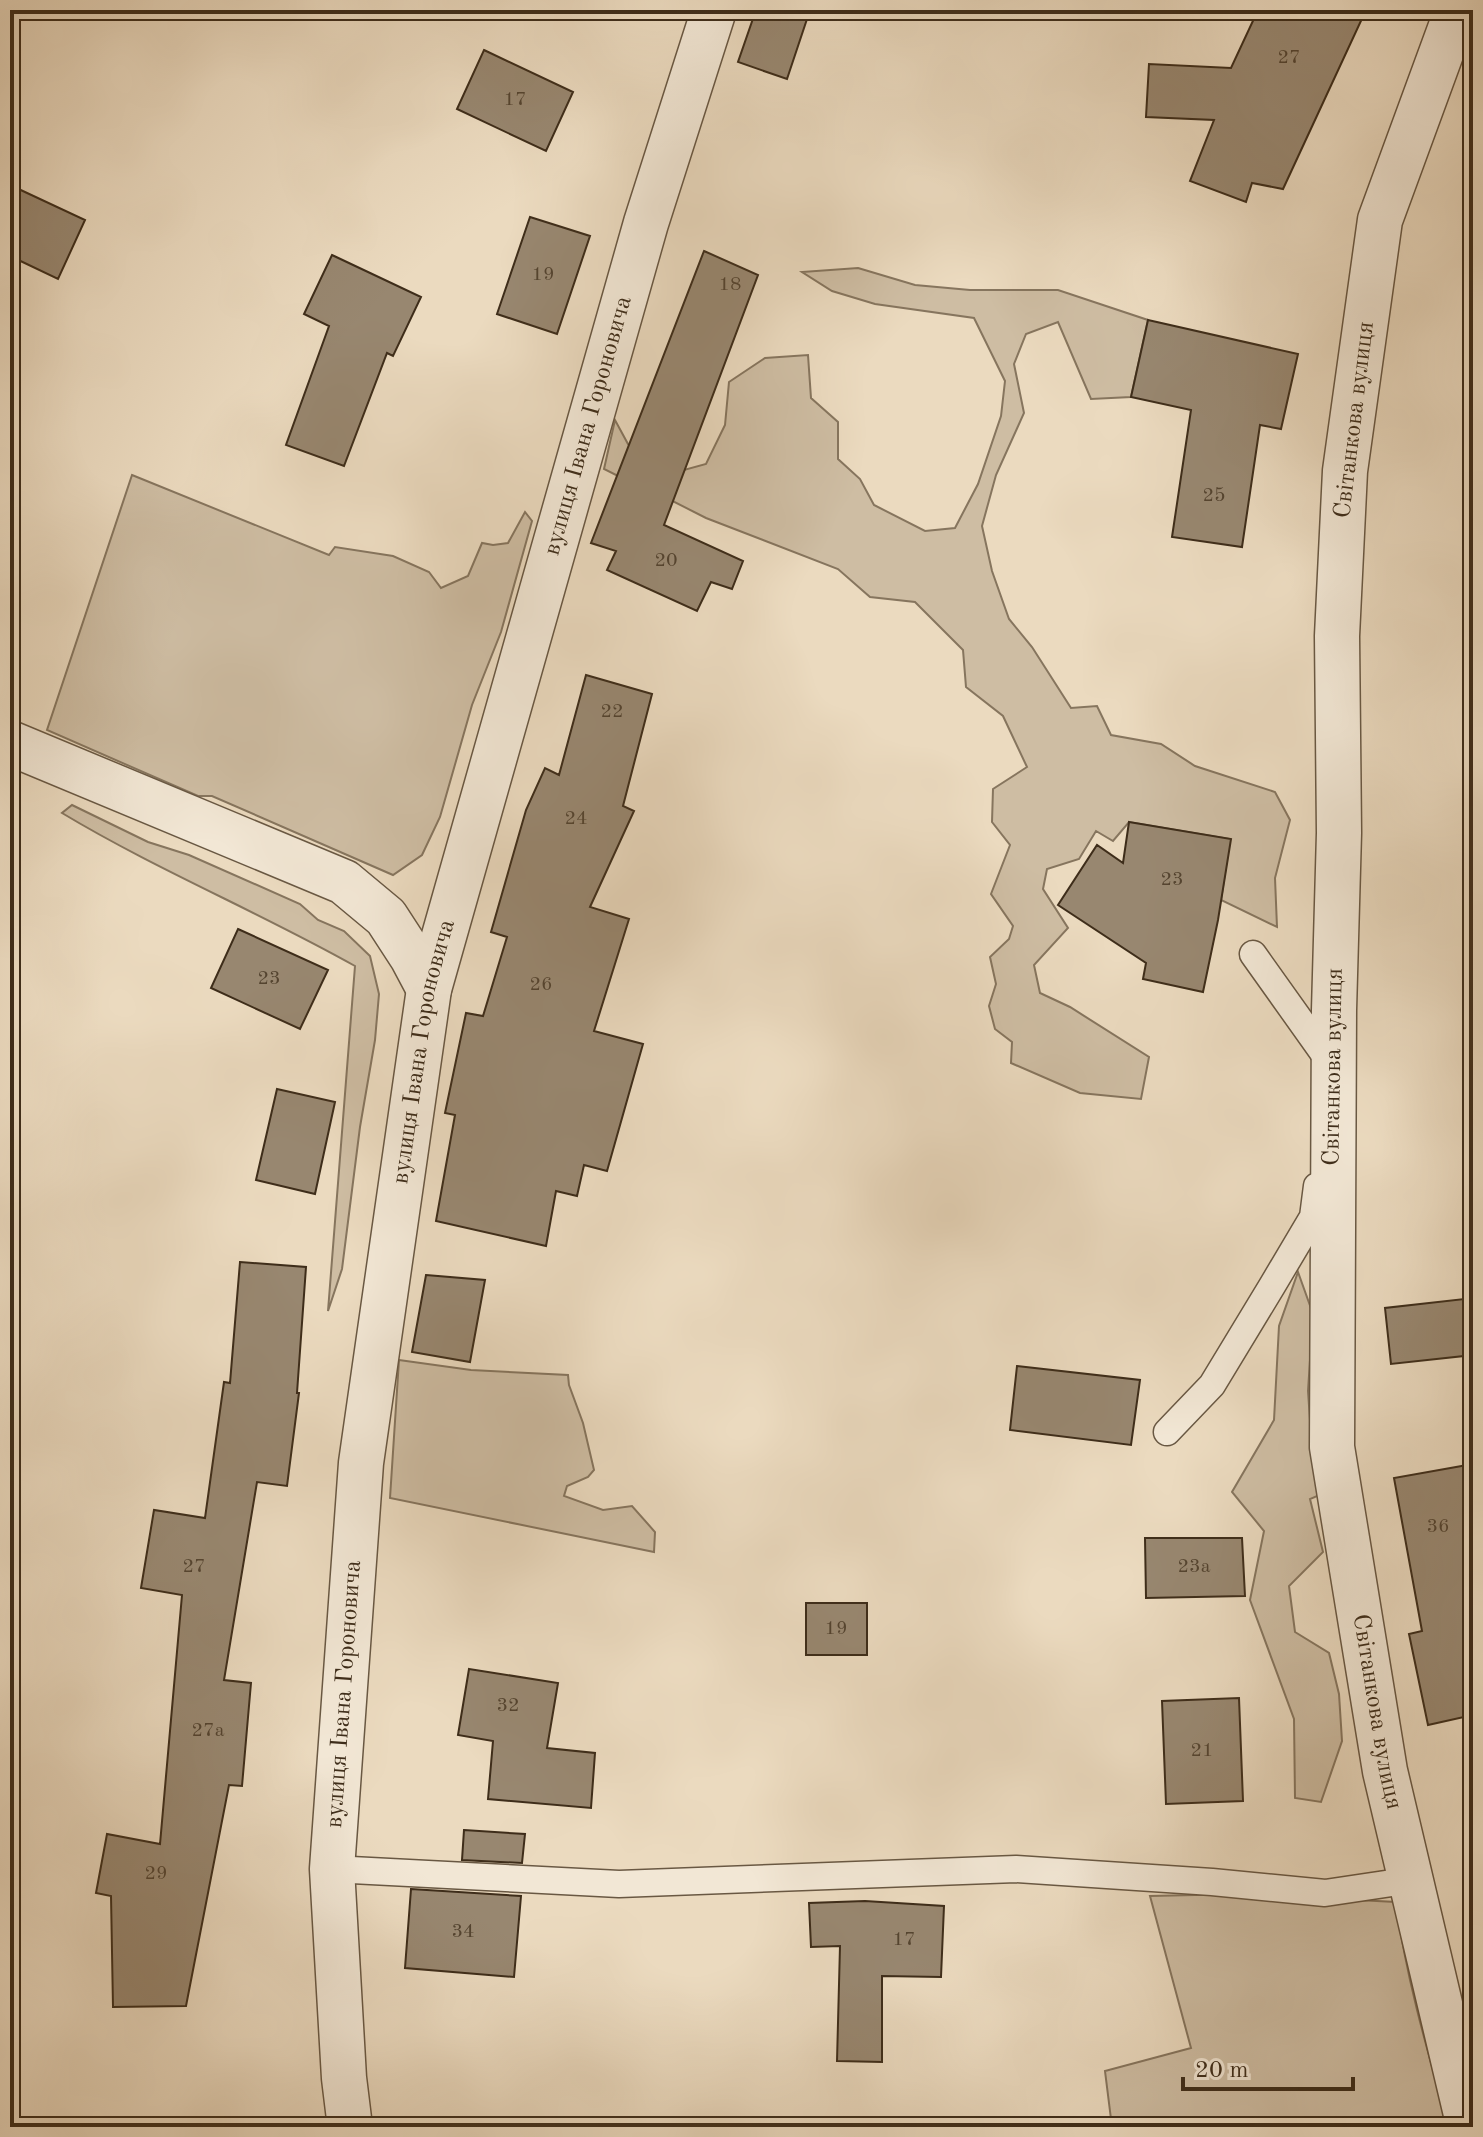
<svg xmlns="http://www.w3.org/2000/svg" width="1483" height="2137" font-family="'Old Standard TT',serif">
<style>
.green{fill:#cebda3;stroke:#86755e;stroke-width:2}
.building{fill:#988770;stroke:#3e2d1a;stroke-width:2}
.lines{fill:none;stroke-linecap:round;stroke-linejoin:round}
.lane-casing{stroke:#695843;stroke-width:29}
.street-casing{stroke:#695843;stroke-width:47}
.lane{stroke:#f2e7d5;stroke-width:26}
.street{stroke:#f2e7d5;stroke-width:44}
.labels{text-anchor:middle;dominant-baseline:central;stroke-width:7;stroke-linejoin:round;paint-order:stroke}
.number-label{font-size:20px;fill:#544430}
.street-label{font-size:24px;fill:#3e2d1a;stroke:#f2e7d5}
</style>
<rect width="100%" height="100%" fill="#ebdabf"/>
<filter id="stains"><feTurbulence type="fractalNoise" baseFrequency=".0025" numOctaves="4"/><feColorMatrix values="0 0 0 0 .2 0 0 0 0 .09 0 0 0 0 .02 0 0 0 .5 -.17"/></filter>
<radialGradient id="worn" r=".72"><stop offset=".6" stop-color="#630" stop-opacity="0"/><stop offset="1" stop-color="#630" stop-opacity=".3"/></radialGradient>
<!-- green -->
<path class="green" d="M858,268l57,17 55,5h88l90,30 -17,77 -40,2 -33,-77 -32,12 -12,30 10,49 -28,62 -14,51 10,45 17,48 23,28 39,61 26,-2 14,29 50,9 34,22 80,26 15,28 -15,58 2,49 -56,-27 9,-61 -101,-17 -16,19 -17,-10 -17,28 -32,10 -4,20 25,39 -34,37 6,28 30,14 79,50 -8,42 -61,-6 -69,-30 1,-21 -17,-13 -6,-23 7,-22 -6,-27 19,-18 4,-13 -22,-32 19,-49 -18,-23 1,-33 34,-22 -24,-51 -37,-29 -3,-37 -48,-48 -45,-5 -32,-28 -132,-51 -61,-31 -15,-5 -26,-13 11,-49 13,24 38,31 40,-11 19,-39 4,-43 36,-24 43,-3 3,43 27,24v37l22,20 14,26 51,26 30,-3 23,-44 23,-68 4,-35 -31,-63 -99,-14 -43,-13 -30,-19z
M132,475l197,80 6,-8 58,9 36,16 12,16 27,-12 14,-33 11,2 15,-2 17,-31 7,9 -31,111 -29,73 -32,112 -18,38 -29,20 -181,-79h-14l-151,-66z
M72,805l76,37 41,13 111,49 18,16 26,11 26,25 9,38 -4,46 -15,87 -18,142 -14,42 27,-345c-96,-54 -198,-96 -293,-153z
M1298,1272l15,42 -5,77 4,58 10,45 -12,5 13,53 -34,34 6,46 34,21 10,41 3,47 -21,61 -26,-4 -1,-79 -44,-119 14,-69 -32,-39 42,-72 5,-94z
M399,1360l72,10 97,5 1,10 14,38 11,47 -6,7 -21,9 -3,10 39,14 29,-4 23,26 -1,20 -264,-54z
M1240,1894l156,8c10,76 32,151 53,225h-337l-7,-56 86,-23 -41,-152z"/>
<!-- building -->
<path class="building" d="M756,10h54l-23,69 -49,-17z
M1258,10h108l-83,179 -31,-6 -6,19 -56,-21 24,-61 -68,-3 3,-53 82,4z
M484,50l89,42 -27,59 -89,-42z
M10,185l75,35 -27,59 -48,-23z
M530,217l60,19 -33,98 -60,-20z
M704,251l54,24 -94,250 79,36 -11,28 -21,-7 -14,29 -90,-41 9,-19 -25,-8z
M332,255l89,42 -28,59 -6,-3 -43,113 -58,-21 43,-119 -25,-12z
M1148,320l150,34 -17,75 -21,-4 -18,122 -70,-10 19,-127 -60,-13z
M586,675l66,19 -29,112 11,5 -44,96 39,12 -35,112 49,13 -36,127 -23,-6 -7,31 -21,-5 -10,55 -110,-25 19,-106 -10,-2 21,-100 17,3 24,-79 -16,-5 35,-122 19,-42 14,7z
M1129,822l102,17 -13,81 -15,72 -60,-13 3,-16 -88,-58 39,-60 26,18z
M238,929l90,41 -28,59 -89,-41z
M277,1089l58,13 -20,92 -59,-14z
M240,1262l66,5 -9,126h2l-12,93 -30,-4 -33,198 27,3 -9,103 -13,-1 -43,221 -73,1 -2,-111 -15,-3 11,-59 53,10 22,-249 -41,-7 13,-78 51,8 19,-136 6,1z
M426,1275l59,5 -15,82 -58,-10z
M1473,1298v57l-82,9 -6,-56z
M1017,1366l123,14 -9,65 -121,-15z
M1473,1464v251l-45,10 -19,-91 13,-3 -28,-153z
M1145,1538h97l3,58 -99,2z
M806,1603h61v52h-61z
M469,1669l89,14 -11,65 48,5 -4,55 -103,-9 5,-58 -35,-6z
M1239,1698l4,103 -77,3 -4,-103z
M464,1830l61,4 -3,29 -60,-3z
M411,1889l110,7 -7,81 -109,-9z
M865,1901l79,5 -3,71 -59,-1v86l-45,-1 3,-115 -29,1 -2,-44z"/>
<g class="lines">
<defs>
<path id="lane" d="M1253,954l79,111
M1167,1432l45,-47 60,-99 41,-69 4,-31
M332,1869l287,15 397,-15 196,13 113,11 87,-13"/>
<g id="street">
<path id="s1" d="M1457,10l-77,210 -35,251 -8,165 2,197 -5,177 -2,437 53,324 84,356"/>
<path d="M10,743l334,139 42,35 26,40 17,32"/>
<path id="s2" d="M350,2127l-6,-49 -12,-209 29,-406 68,-474 217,-766 68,-213"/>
</g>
</defs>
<!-- lane casing -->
<use href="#lane" class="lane-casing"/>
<!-- street casing -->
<use href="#street" class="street-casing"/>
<!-- lane -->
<use href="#lane" class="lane"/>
<!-- street -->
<use href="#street" class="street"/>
</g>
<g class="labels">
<!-- number labels -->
<g class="number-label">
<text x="1289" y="58">27</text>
<text x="515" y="100">17</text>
<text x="543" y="275">19</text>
<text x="730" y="285">18</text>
<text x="1214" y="496">25</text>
<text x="666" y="561">20</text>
<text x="612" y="712">22</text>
<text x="576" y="819">24</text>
<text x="1172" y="880">23</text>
<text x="269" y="979">23</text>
<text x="541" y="985">26</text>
<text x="1438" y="1527">36</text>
<text x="194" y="1567">27</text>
<text x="1194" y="1567">23а</text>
<text x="836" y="1629">19</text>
<text x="508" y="1706">32</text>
<text x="208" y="1731">27а</text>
<text x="1202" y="1751">21</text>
<text x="156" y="1874">29</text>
<text x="463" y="1932">34</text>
<text x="904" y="1940">17</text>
</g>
<!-- street labels -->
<g class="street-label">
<text transform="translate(1355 420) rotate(-83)">Світанкова вулиця</text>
<text stroke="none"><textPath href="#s2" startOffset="1730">вулиця Івана Гороновича</textPath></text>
<text stroke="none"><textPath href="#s2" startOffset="1082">вулиця Івана Гороновича</textPath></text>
<text transform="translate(1334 1067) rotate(-89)">Світанкова вулиця</text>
<text stroke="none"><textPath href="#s2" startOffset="434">вулиця Івана Гороновича</textPath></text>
<text stroke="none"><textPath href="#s1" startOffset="1722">Світанкова вулиця</textPath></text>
</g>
</g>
<!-- margin -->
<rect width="1483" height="2137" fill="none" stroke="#ebdabf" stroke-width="40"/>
<rect x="12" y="12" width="1459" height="2113" fill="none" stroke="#3e2d1a" stroke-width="4"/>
<rect x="20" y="20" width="1443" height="2097" fill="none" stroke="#3e2d1a" stroke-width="2"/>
<!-- scale -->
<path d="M1183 2077v12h170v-12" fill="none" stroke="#3e2d1a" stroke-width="4"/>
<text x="1195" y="2077" font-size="24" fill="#3e2d1a" stroke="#f2e7d5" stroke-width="6" paint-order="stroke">20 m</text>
<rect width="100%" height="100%" filter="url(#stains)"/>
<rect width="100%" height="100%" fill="url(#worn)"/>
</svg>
